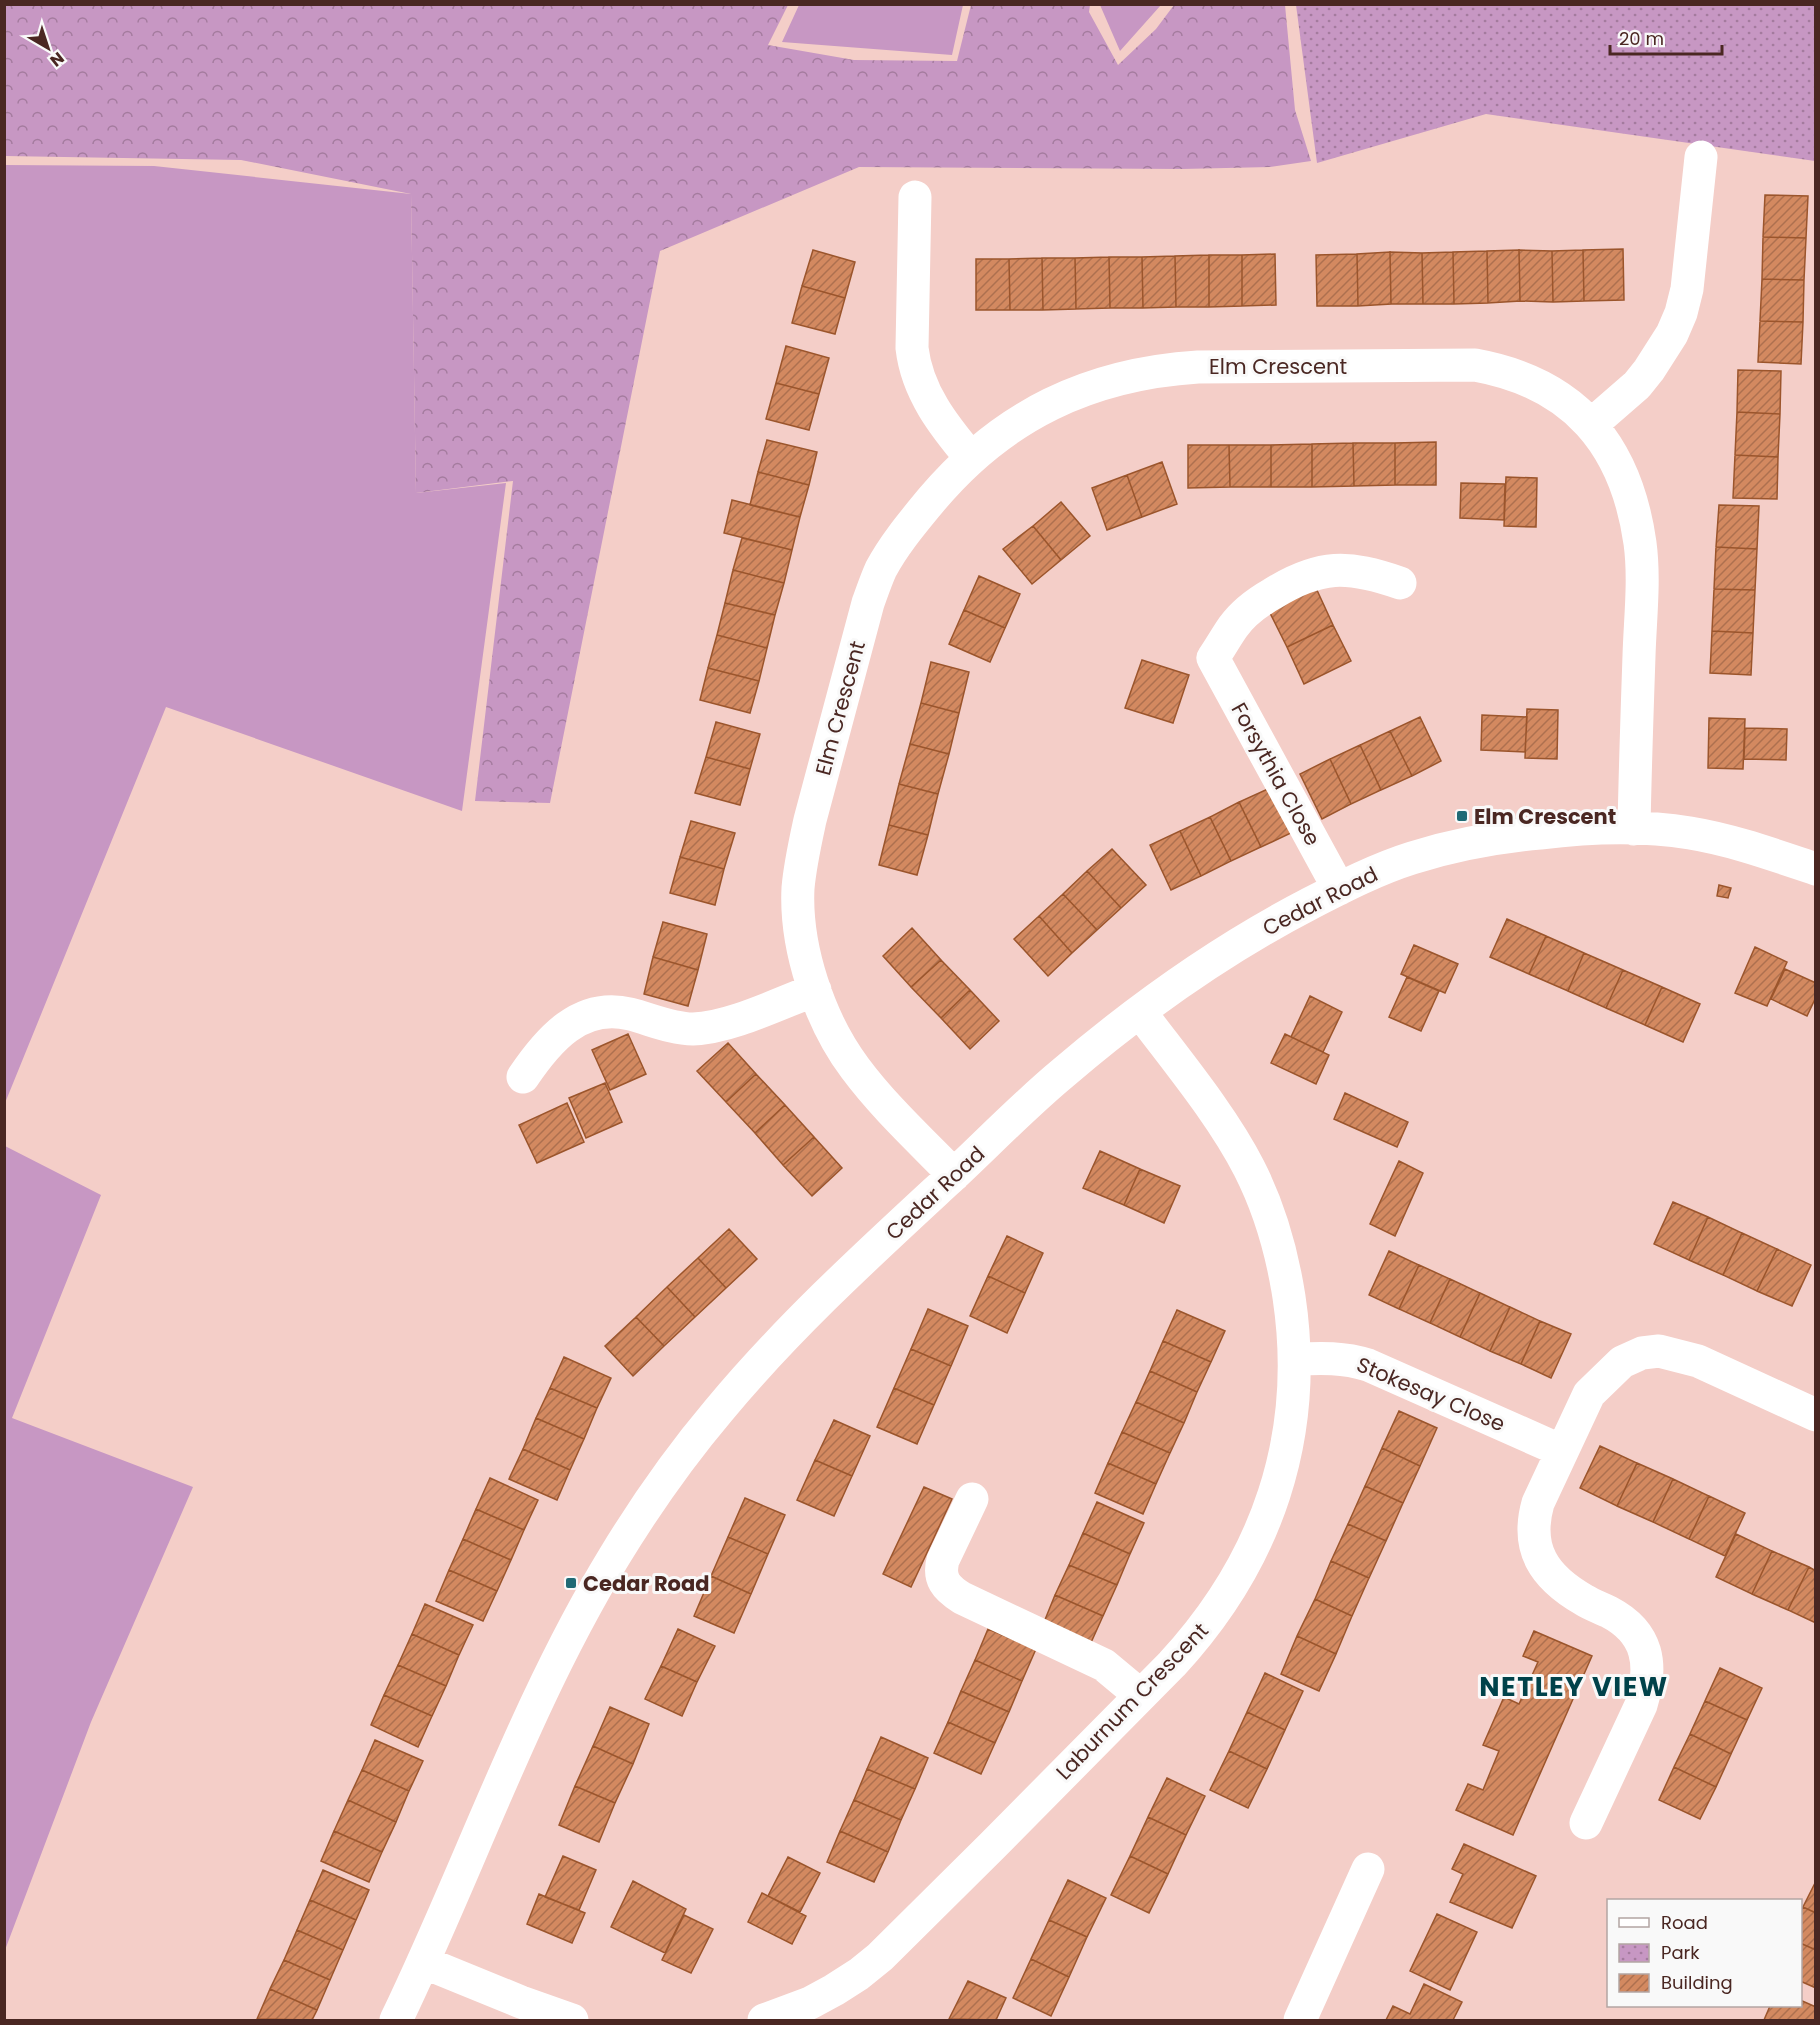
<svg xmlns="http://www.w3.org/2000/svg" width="1820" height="2025" font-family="Poppins,sans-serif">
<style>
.grass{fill:#c797c3}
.forest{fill:url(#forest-crowns)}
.park{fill:url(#park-dots)}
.building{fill:url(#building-hatch);stroke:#9b552c;stroke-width:1.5}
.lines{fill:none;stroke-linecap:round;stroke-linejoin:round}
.minor{stroke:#fff;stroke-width:33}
.poi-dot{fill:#206a75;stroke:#f9f9f9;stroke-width:2}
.labels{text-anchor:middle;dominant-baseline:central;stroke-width:6;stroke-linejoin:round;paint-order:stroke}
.street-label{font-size:21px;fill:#4a2722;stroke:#f9f9f9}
.poi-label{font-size:21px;font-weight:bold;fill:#4a2722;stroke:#f9f9f9;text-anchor:start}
.district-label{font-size:27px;font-weight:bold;letter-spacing:1.5px;fill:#00424a;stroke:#f9f9f9}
</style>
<defs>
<pattern id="forest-crowns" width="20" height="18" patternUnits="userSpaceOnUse" patternTransform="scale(1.5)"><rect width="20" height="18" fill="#c797c3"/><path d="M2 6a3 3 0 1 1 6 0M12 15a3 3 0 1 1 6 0" fill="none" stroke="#a47b9e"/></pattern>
<pattern id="park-dots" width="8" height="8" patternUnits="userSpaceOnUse" patternTransform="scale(1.5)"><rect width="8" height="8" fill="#c797c3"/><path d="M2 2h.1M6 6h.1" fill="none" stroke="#a47b9e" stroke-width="1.8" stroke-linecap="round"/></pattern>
<pattern id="building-hatch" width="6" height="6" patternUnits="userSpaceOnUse" patternTransform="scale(1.5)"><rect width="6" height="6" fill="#d38960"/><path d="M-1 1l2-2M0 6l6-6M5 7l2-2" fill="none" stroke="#ad704f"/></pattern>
</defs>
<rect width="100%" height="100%" fill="#f4cec8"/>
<!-- grass -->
<path class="grass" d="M799,5v-1l164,1 -11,50 -170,-13z
M1100,5v-1l61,1 -41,46z
M5,165l149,1 257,28 5,299 90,-10 -44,328 -296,-104 -161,396z
M5,1146l96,49 -89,223 181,69 -102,235 -86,228z"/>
<!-- forest -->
<path class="forest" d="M1285,5l10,105 16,51 -41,6 -88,2 -323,-2 -199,84 -110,552 -75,-2 38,-320 -97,12 -5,-299 -170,-34 -236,-4v-151h783l-20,40 86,15 103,1 14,-56h119l-1,7 29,53 38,-36 18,-24z"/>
<!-- park -->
<path class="park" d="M1296,5h519v156l-329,-47 -169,49z"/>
<!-- building -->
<path class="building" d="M1765,195l43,1 -2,42 -43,-1z
M1763,237l43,1 -2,42 -42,-1z
M1623,249l1,51 -40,1 -1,-51z
M813,250l42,12 -10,36 -43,-12z
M1519,250l1,51 -32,2 -1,-52z
M1519,250l33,1 1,51 -33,-1z
M1583,250l1,51 -31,1 -1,-51z
M1487,251l1,52 -34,1 -1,-52z
M1390,252l1,52 -33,2 -1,-52z
M1390,252l32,1 1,51h-32z
M1453,252l1,52h-31l-1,-51z
M1275,254l1,51 -34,1v-51z
M1357,254l1,52h-41l-1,-51z
M1209,255v52h-33l-1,-51z
M1209,255h33v51l-33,1z
M1175,256l1,51 -33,1 -1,-51z
M1109,257l1,51 -34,1 -1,-51z
M1109,257h33l1,51h-33z
M1042,258l1,52h-33l-1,-51z
M1042,258h33l1,51 -33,1z
M976,259h33l1,51h-34z
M1762,279l42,1 -1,42 -43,-1z
M802,286l43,12 -10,36 -43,-11z
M1760,321l43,1 -2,42 -43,-2z
M786,346l43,12 -10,36 -43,-11z
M1738,370l43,1 -1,43 -43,-2z
M776,383l43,11 -10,36 -43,-11z
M1737,412l43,2 -2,43 -43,-2z
M767,440l50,12 -8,33 -51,-13z
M1436,442v43h-41v-42z
M1353,443l1,43 -42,1v-43z
M1353,443h42v42l-41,1z
M1312,444v43h-41v-42z
M1188,445h41l1,42 -42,1z
M1229,445h42v42h-41z
M1735,455l43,2 -1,42 -44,-1z
M1162,462l15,42 -35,13 -15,-42z
M758,472l51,13 -9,32 -50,-12z
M1127,475l15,42 -35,13 -15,-42z
M1506,477l31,1 -1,49 -32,-1z
M1461,483l44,1 -1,36 -44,-2z
M732,500l68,17 -8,33 -68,-17z
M1061,502l29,34 -29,24 -28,-34z
M1719,505l40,1 -2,43 -41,-2z
M1033,526l28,34 -29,24 -29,-35z
M742,538l50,12 -8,33 -51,-13z
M1716,547l41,2 -2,41 -41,-1z
M733,570l51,13 -9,32 -50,-12z
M979,576l41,18 -15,34 -41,-18z
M1316,588l17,37 -46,22 -18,-36z
M1714,589l41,1 -2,43 -41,-2z
M725,603l50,12 -8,33 -50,-13z
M964,610l41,18 -15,34 -41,-18z
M1333,625l18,36 -47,23 -17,-37z
M1712,631l41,2 -2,42 -41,-2z
M717,635l50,13 -8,33 -51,-13z
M1142,660l47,15 -16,48 -48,-15z
M931,662l38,10 -10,41 -38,-10z
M708,668l51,13 -9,32 -50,-13z
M921,703l38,10 -10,41 -39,-10z
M1527,709l31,1 -1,49 -32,-1z
M1482,715l45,2 -2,35 -44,-2z
M1420,717l21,44 -29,15 -22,-45z
M1709,718l36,1 -2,50 -35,-1z
M716,722l44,12 -10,35 -44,-12z
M1745,728l42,1 -1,31 -42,-1z
M1390,731l22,45 -31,14 -21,-45z
M910,744l39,10 -11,40 -39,-10z
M1360,745l21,45 -30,14 -21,-45z
M706,757l44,12 -10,36 -45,-12z
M1330,759l21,45 -29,15 -22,-45z
M899,784l39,10 -10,41 -39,-10z
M1270,788l21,45 -30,14 -22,-45z
M1239,802l22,45 -30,14 -21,-44z
M1210,817l21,44 -30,15 -21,-45z
M691,821l44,12 -11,36 -44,-12z
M889,825l39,10 -11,40 -38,-10z
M1180,831l21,45 -30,14 -21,-45z
M1112,849l34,36 -25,23 -34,-37z
M680,857l44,12 -9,36 -45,-12z
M1087,871l34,37 -24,22 -34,-36z
M1719,885l12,3 -3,10 -11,-2z
M1063,894l34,36 -25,23 -33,-37z
M1039,916l33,37 -24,23 -34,-37z
M1507,919l39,17 -17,38 -39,-17z
M663,922l44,12 -9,36 -45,-13z
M912,928l29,32 -30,27 -28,-31z
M1546,936l38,17 -16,38 -39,-17z
M1414,945l44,19 -13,29 -44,-19z
M1755,947l32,15 -20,44 -32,-13z
M1584,953l39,17 -17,38 -38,-17z
M653,957l45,13 -10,36 -44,-12z
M941,960l29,30 -29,28 -30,-31z
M1785,969l31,14v14l-9,19 -36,-17z
M1623,970l39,17 -17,38 -39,-17z
M1407,977l32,14 -18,40 -32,-14z
M1662,987l38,17 -17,38 -38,-17z
M970,990l29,31 -29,28 -29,-31z
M1310,996l32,16 -19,40 -32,-15z
M628,1034l18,40 -36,16 -18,-40z
M1285,1034l44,21 -13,29 -45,-21z
M728,1043l28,31 -30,28 -29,-31z
M756,1074l29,31 -30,28 -29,-31z
M605,1083l17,39 -36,16 -17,-40z
M1345,1093l63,29 -11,25 -63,-28z
M567,1103l17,39 -47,21 -18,-38z
M785,1105l29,32 -31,28 -28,-32z
M814,1137l28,31 -30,28 -29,-31z
M1100,1151l40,18 -16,36 -41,-17z
M1399,1161l24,12 -28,63 -25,-12z
M1140,1169l40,17 -16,37 -40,-18z
M1673,1202l35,15 -19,43 -35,-16z
M1708,1217l34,16 -19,42 -34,-15z
M729,1229l28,30 -31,29 -28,-30z
M1742,1233l35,16 -20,42 -34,-16z
M1007,1236l36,17 -18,40 -37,-17z
M1777,1249l34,16 -19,41 -35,-15z
M1389,1251l30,14 -20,44 -30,-14z
M698,1258l28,30 -31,29 -28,-30z
M1419,1265l31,14 -20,44 -31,-14z
M988,1276l37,17 -18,40 -37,-17z
M1450,1279l30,14 -20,44 -30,-14z
M667,1287l28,30 -31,29 -28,-29z
M1480,1293l30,14 -20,44 -30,-14z
M1510,1307l30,14 -19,43 -31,-13z
M928,1309l40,17 -17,40 -40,-17z
M1177,1310l48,21 -14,31 -48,-21z
M636,1317l28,29 -31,30 -28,-30z
M1540,1321l31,13 -20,44 -30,-14z
M1163,1341l48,21 -14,30 -47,-21z
M911,1349l40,17 -17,39 -40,-17z
M564,1357l47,21 -14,30 -47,-20z
M1150,1371l47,21 -13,31 -48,-21z
M550,1388l47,20 -13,31 -48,-21z
M894,1388l40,17 -17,39 -40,-17z
M1136,1402l48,21 -14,30 -48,-21z
M1399,1411l38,17 -17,38 -38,-18z
M536,1418l48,21 -14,31 -47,-21z
M834,1420l36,16 -18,40 -37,-16z
M1122,1432l48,21 -14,31 -48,-21z
M1600,1446l37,17 -20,43 -37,-18z
M1382,1448l38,18 -17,37 -38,-17z
M523,1449l47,21 -13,30 -48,-21z
M815,1460l37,16 -18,40 -37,-16z
M1108,1463l48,21 -13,30 -48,-21z
M1637,1463l36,16 -20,43 -36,-16z
M490,1478l48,22 -14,30 -48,-21z
M1673,1479l36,17 -20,43 -36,-17z
M1365,1486l38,17 -17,38 -38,-17z
M924,1487l28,12 -41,88 -28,-13z
M1709,1496l36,17 -20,43 -36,-17z
M745,1498l40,17 -17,39 -40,-17z
M1097,1502l47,21 -14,31 -47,-21z
M476,1509l48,21 -13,30 -48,-21z
M1348,1524l38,17 -17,37 -38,-17z
M1083,1533l47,21 -13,31 -48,-20z
M1736,1534l36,17 -20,43 -36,-17z
M728,1537l40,17 -17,40 -40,-18z
M463,1539l48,21 -14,31 -48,-21z
M1772,1551l37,16 -21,43 -36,-16z
M1331,1561l38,17 -17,38 -37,-17z
M1069,1565l48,20 -14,31 -48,-21z
M1809,1567l7,4v52l-28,-13z
M449,1570l48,21 -14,30 -47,-20z
M711,1576l40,18 -17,39 -40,-17z
M1055,1595l48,21 -14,31 -47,-20z
M1315,1599l37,17 -16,38 -39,-18z
M425,1604l48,21 -14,30 -47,-21z
M678,1629l37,17 -18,36 -36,-16z
M988,1629l48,20 -14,32 -47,-21z
M1534,1631l58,25 -79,179 -57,-25 12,-26 15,6 16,-39 -16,-6 21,-48 15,7 19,-42 -15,-6z
M412,1634l47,21 -13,31 -48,-21z
M1297,1636l39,18 -17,37 -38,-17z
M975,1660l47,21 -13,31 -48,-21z
M398,1665l48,21 -14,30 -48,-21z
M661,1666l36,16 -15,34 -37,-17z
M1720,1668l42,20 -15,32 -42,-19z
M1265,1673l38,18 -18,39 -38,-18z
M961,1691l48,21 -14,31 -47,-21z
M384,1695l48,21 -14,31 -47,-22z
M1705,1701l42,19 -16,34 -41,-20z
M610,1707l39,17 -16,40 -40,-18z
M1247,1712l38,18 -18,39 -38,-18z
M948,1722l47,21 -14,31 -47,-21z
M1690,1734l41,20 -15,33 -42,-20z
M881,1737l47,21 -13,31 -48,-20z
M375,1740l48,21 -14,30 -47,-21z
M593,1746l40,18 -18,39 -40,-17z
M1229,1751l38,18 -19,39 -38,-18z
M1674,1767l42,20 -16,32 -41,-19z
M867,1769l48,20 -14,31 -47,-20z
M362,1770l47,21 -13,31 -48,-22z
M1167,1778l38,18 -19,39 -38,-18z
M575,1786l40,17 -16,39 -40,-17z
M348,1800l48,22 -14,30 -48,-21z
M854,1800l47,20 -13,32 -48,-21z
M1148,1817l38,18 -18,39 -38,-18z
M334,1831l48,21 -13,30 -48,-21z
M840,1831l48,21 -14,30 -47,-20z
M1464,1844l72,32 -24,52 -62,-26 13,-28 -11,-5z
M563,1856l33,14 -17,40 -34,-13z
M1130,1856l38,18 -19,39 -38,-18z
M788,1857l32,16 -20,39 -32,-16z
M323,1870l46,20 -13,30 -46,-20z
M1068,1880l38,18 -19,39 -38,-17z
M633,1881l53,28 -21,44 -54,-26z
M1816,1881v32l-13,-6z
M762,1893l44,23 -14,28 -44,-22z
M539,1894l46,19 -13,30 -45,-19z
M310,1900l46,20 -13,30 -46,-20z
M1803,1907l13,6v37l-16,-7v-30z
M1437,1914l40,18 -27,58 -40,-19z
M684,1915l29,14 -22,44 -29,-13z
M1049,1920l38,17 -18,40 -38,-18z
M297,1930l46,20 -13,30 -46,-20z
M1800,1943l16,7v38l-16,-7z
M1031,1959l38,18 -18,39 -38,-18z
M284,1960l46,20 -13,30 -47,-21z
M968,1981l38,17 -10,22 -47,-1z
M1424,1984l38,18 -9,18h-67l7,-14 17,8z
M270,1989l47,21 -5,10 -55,-1z
M1800,2000l16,7v13h-52l6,-14h30z"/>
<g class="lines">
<!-- minor -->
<path class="minor" d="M915,197l-3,151c5,44 32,78 59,110
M1591,425l46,-40 12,-15 23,-36 9,-21 6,-24 14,-132
M1339,889l-126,-231c7,-10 13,-21 20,-31 10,-14 25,-25 39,-33 48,-30 76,-29 128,-11
M523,1077c25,-37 57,-75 107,-63 20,5 42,15 63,15 37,-1 87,-26 122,-39
M954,1175c-34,-35 -70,-68 -99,-107 -36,-48 -60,-121 -57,-180 2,-23 7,-45 12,-68l58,-217c4,-11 8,-23 13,-34 14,-26 33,-48 51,-70 71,-84 157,-125 266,-132l277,-2c99,18 151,79 165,178 5,37 0,77 -1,113 -2,58 -4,115 -5,173
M1295,1359c26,-1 48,-2 73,6l194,86
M972,1499l-29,61c-5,19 3,28 19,38l142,67 36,30
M1586,1823l55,-118c12,-40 8,-72 -32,-93 -8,-4 -17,-7 -25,-12 -40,-23 -59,-51 -46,-97l51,-109 33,-32 20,-9 17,-2 39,10 118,54
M423,1962l98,40 51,18
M396,2020c74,-153 129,-317 218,-463 31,-51 66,-101 105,-147 68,-82 148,-155 227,-228 39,-36 76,-75 117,-109 76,-65 159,-124 248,-170 33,-17 66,-34 101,-45 41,-13 85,-21 128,-25 49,-6 101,-8 150,0 43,7 84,22 126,36
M764,2020l46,-17 24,-13 25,-16 21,-17 112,-111 180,-182c95,-103 138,-227 117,-367 -7,-45 -19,-88 -40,-129 -27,-53 -73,-108 -109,-156
M1300,2020l68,-151"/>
</g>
<!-- markers -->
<g class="poi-dot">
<rect x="1456" y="810" width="12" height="12" rx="3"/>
<rect x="565" y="1577" width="12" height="12" rx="3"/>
</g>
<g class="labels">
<!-- street labels -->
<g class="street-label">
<text x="1278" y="366">Elm Crescent</text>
<text transform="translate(840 708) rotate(-75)">Elm Crescent</text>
<text transform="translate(1276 774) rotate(61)">Forsythia Close</text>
<text transform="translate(1320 901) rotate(-27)">Cedar Road</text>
<text transform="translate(935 1193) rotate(-43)">Cedar Road</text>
<text transform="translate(1431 1394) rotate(23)">Stokesay Close</text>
<text transform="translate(1132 1701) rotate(-46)">Laburnum Crescent</text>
</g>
<!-- poi labels -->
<g class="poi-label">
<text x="1474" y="816">Elm Crescent</text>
<text x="583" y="1583">Cedar Road</text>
</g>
<!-- district labels -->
<g class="district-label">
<text x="1574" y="1686">NETLEY VIEW</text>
</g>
</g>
<!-- border -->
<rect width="1820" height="2025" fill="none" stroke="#4a2722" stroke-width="12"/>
<!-- legend -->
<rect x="1607" y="1899" width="195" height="108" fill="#f9f9f9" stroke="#b3a5a3" stroke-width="1.5"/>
<rect x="1619" y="1918" width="30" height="9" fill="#ffffff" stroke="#b3a5a3" stroke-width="1.5"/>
<text x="1661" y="1929" font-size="18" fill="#4a2722">Road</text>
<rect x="1619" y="1944" width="30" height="18" fill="url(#park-dots)" stroke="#b3a5a3" stroke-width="1.5"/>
<text x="1661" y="1959" font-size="18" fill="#4a2722">Park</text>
<rect x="1619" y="1974" width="30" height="18" fill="url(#building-hatch)" stroke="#b3a5a3" stroke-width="1.5"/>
<text x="1661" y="1989" font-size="18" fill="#4a2722">Building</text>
<!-- north arrow -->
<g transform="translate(48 48) rotate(141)" stroke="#f9f9f9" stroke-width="4.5" paint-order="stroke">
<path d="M0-4.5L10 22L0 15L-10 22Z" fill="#4a2722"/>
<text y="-9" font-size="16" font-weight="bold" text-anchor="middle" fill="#4a2722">N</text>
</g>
<!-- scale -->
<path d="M1610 45v9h112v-9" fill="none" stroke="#4a2722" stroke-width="3"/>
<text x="1619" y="45" font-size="18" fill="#4a2722" stroke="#f9f9f9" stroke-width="4.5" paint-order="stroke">20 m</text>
</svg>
